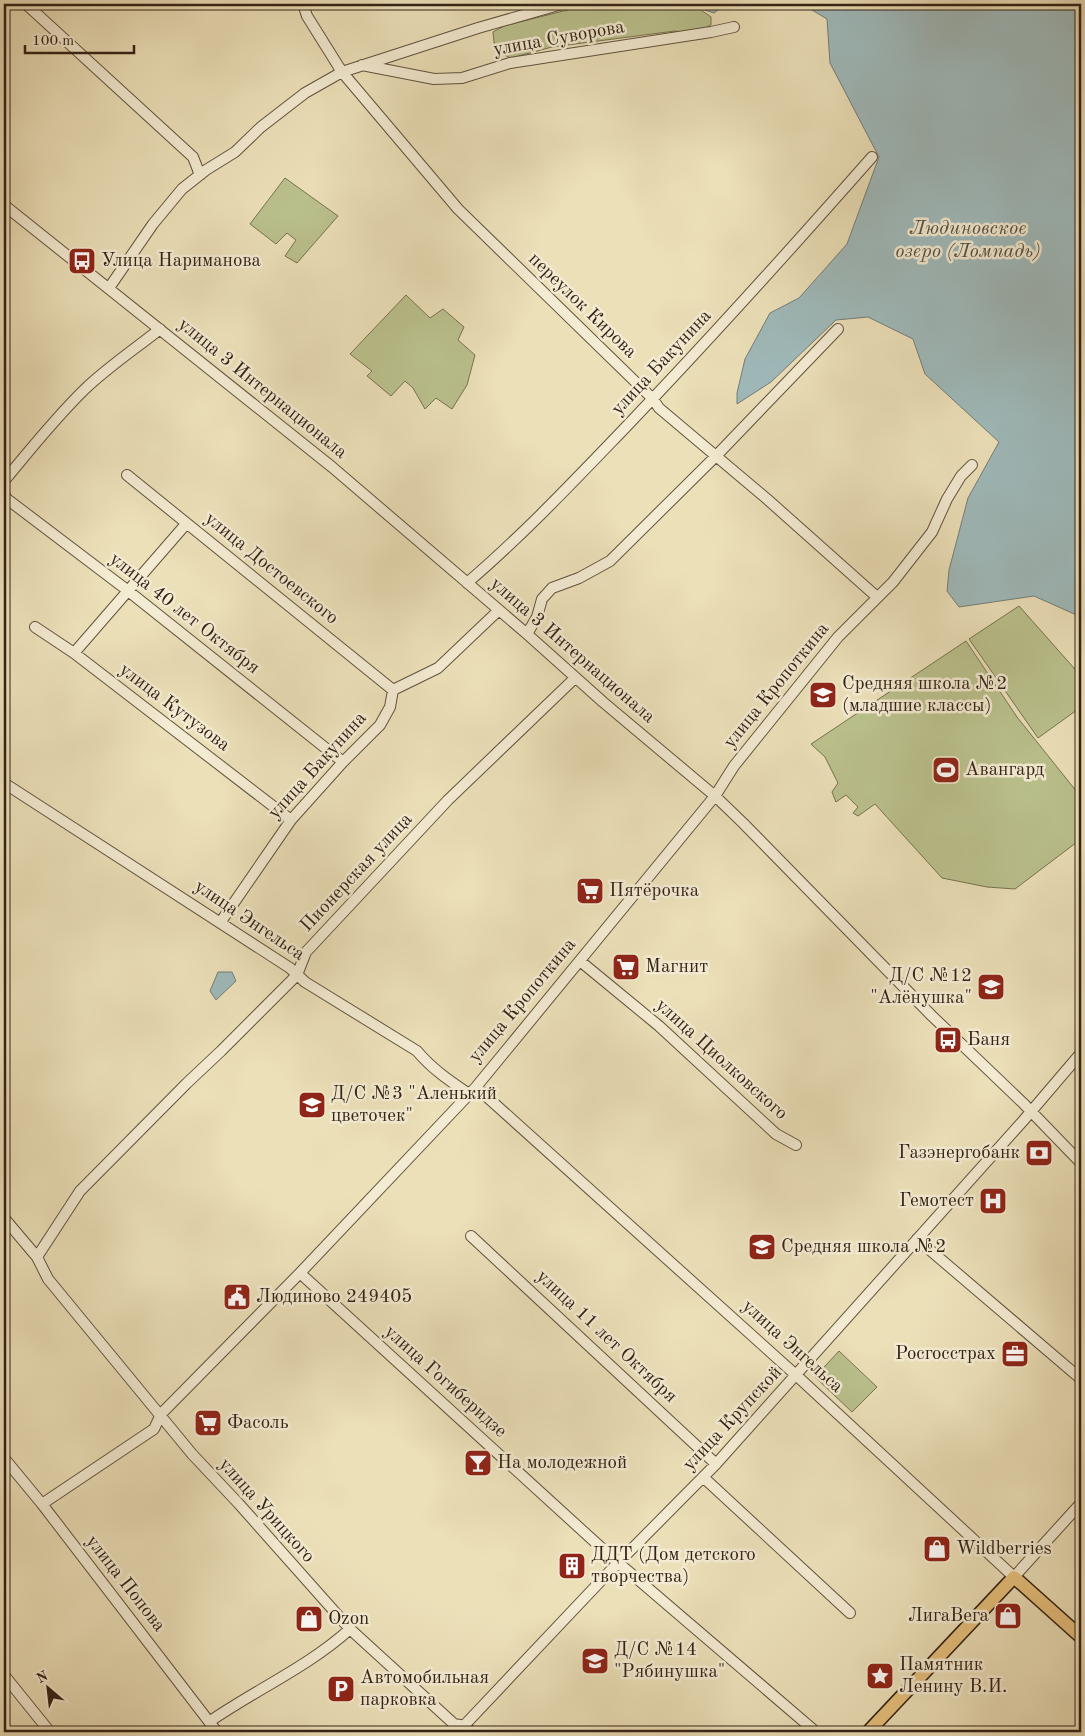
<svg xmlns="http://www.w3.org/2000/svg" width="1085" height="1736" font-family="'Old Standard TT',serif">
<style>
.green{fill:#bac18d;stroke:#777252}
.water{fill:#9fbabb;stroke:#747d79}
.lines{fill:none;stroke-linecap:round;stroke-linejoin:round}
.stream{stroke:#747d79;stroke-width:2}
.minor-casing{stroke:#62523f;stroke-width:12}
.major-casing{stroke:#342216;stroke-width:15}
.minor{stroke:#f3ebd2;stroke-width:10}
.major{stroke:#e6c07c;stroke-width:12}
.labels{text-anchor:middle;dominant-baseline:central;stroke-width:5;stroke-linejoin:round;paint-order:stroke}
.street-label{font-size:19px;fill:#342216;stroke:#f3ebd2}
.poi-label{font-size:19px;fill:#342216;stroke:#f3ebd2;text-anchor:start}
.water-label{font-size:20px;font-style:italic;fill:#545048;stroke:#f3ebd2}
</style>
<rect width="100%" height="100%" fill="#ece0b9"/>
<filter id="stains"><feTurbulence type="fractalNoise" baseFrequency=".004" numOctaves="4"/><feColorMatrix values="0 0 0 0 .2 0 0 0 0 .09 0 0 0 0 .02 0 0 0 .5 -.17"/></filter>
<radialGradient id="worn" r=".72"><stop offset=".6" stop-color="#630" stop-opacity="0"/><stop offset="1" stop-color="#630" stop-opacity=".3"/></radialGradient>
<!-- green -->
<path class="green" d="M591,4h103v1l17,12v8l-18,9 -18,-3 -123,16 -41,11 -16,-7 -2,-19 11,-6z
M285,178l53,38 -41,47 -12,-7 11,-16 -9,-7 -11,11 -26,-20z
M406,295l24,23 13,-9 21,18 -6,13 17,15 -8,30 -15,24 -16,-11 -11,11 -12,-21 -8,-7 -14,15 -24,-20 5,-5 -22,-17z
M1019,606l62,70v31l-43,31 -69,-99z
M966,641l51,76 64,80v42l-66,50 -28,-2 -45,-9 -67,-74 -17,12 -5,-3 5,-6 -12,-12 -10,7 -4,-10 6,-9 -13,-26 -14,-13z
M839,1351l38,36 -25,25 -37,-35z"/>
<!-- water -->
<path class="water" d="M700,4h26l-12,9 -18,-6z
M802,4h279v613l-47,-21 -75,11 -12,-16 2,-21 19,-72 31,-56 -74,-68 -12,-35 -45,-22 -32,3 -65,62 -34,22v-11l8,-34 25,-46 29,-15 48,-54 32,-87 -49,-94 -3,-44z
M218,972h14l4,9 -20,19 -6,-9z"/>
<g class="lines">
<!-- stream -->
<path class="stream" d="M4,1725l6,7"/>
<defs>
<path id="minor" d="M26,4l167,153 7,18
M303,4l4,12 35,56 116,137 195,190 6,9 108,91 110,98
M362,65l72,14 28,-1 48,-15 201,-31 23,-5
M4,205l328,262 195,167 76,68 112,94 28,27 189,193 91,87 58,60
M109,288l44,-64 29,-35 24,-19 29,-18 26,-25 44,-34 37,-21 136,-44 84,-24
M127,475l266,215
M4,481c26,-31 52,-64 81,-92 23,-22 50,-40 75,-60
M4,494l3,5 120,91 216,172
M467,583c56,-48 106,-101 157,-154 85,-89 167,-180 248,-272
M35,627l39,26 217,167
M527,634l10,-17 5,-18 10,-11 27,-10 31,-17 106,-105 122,-127
M74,653l112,-129
M4,783l286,185 15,14 112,69c15,18 33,30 52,43
M220,923l71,-103 52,-58 37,-37 10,-18 3,-17 45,-22 61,-58
M580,961l79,65 117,108 20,11
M476,1087l321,289 217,201 67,-74
M4,1218l33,39 11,22 144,175 47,50 111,125 104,95 11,2 7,6
M471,1236l245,228
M917,1239l164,140
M37,1257l43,-66 107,-108 34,-32 76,-76 9,-23 142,-152 127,-122
M300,1273l307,280 209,179
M4,1458l38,46 175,228
M703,1477l147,136
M42,1504l112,-75 7,-15 139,-141 176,-186 239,-291 19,-30 104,-129 55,-55 39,-50 15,-33 14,-23 11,-11
M4,1675l46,57
M209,1722c46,-32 99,-55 141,-93
M458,1732l154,-163 104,-105 307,-343 58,-68"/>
<path id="major" d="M868,1732l146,-155 67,60"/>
</defs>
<!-- minor casing -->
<use href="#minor" class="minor-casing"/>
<!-- major casing -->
<use href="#major" class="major-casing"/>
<!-- minor -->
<use href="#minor" class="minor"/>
<!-- major -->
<use href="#major" class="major"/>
</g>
<!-- icons -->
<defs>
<symbol id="bus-square" viewBox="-11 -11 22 22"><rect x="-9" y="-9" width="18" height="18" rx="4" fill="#8f2418" stroke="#f3ebd2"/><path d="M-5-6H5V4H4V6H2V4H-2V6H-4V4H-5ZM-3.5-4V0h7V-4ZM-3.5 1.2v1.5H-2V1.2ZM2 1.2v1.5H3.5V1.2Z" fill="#fff"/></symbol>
<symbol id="school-square" viewBox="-11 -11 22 22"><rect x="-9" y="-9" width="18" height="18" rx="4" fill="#8f2418" stroke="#f3ebd2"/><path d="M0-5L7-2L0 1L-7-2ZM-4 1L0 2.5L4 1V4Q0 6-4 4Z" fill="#fff"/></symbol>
<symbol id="stadium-square" viewBox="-11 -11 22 22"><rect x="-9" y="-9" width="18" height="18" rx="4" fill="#8f2418" stroke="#f3ebd2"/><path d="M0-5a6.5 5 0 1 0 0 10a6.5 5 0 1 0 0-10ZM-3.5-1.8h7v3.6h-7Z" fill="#fff"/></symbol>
<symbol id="supermarket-square" viewBox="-11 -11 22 22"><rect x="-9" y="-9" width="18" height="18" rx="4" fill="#8f2418" stroke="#f3ebd2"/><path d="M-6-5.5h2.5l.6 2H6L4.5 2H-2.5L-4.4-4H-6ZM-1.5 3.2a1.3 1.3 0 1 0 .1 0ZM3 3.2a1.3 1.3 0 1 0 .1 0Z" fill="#fff"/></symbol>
<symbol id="bank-square" viewBox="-11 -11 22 22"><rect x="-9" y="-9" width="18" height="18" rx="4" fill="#8f2418" stroke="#f3ebd2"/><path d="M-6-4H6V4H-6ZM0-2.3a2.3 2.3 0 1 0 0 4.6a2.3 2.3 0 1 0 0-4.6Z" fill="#fff"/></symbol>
<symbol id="hospital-square" viewBox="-11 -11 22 22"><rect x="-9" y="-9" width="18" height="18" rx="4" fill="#8f2418" stroke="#f3ebd2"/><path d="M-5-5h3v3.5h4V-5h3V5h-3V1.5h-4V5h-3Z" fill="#fff"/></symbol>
<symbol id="civic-square" viewBox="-11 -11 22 22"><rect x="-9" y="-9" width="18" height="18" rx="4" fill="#8f2418" stroke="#f3ebd2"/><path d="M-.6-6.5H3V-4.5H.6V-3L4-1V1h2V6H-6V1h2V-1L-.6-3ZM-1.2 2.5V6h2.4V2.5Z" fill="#fff"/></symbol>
<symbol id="office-square" viewBox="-11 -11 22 22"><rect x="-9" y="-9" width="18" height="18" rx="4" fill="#8f2418" stroke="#f3ebd2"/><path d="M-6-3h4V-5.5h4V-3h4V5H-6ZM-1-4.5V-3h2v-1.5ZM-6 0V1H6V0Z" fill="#fff"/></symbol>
<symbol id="bar-square" viewBox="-11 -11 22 22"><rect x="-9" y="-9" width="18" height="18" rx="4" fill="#8f2418" stroke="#f3ebd2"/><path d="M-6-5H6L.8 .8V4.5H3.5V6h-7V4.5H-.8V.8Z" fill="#fff"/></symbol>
<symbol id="shop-square" viewBox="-11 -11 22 22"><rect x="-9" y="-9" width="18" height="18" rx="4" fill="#8f2418" stroke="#f3ebd2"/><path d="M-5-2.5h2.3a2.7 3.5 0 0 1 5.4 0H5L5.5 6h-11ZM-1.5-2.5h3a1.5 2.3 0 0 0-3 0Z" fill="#fff"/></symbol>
<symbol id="building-square" viewBox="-11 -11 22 22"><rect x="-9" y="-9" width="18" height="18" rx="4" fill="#8f2418" stroke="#f3ebd2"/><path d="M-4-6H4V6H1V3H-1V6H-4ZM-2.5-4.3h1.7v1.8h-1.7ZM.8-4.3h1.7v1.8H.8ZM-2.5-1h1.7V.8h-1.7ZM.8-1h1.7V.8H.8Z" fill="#fff"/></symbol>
<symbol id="sight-square" viewBox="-11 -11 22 22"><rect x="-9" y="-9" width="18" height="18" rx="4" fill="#8f2418" stroke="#f3ebd2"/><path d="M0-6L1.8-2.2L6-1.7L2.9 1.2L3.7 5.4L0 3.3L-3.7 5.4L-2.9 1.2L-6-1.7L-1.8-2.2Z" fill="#fff"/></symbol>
<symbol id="parking-square" viewBox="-11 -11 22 22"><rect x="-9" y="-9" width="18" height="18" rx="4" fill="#8f2418" stroke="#f3ebd2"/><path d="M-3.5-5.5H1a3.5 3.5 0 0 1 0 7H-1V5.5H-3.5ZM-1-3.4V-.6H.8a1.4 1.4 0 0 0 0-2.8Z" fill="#fff"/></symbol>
</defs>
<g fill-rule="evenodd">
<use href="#bus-square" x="66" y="245" width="32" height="32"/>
<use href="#school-square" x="807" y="679" width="32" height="32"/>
<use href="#stadium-square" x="930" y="754" width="32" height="32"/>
<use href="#supermarket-square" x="574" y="875" width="32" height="32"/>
<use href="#supermarket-square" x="610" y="951" width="32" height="32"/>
<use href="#school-square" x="975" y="971" width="32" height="32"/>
<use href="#bus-square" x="932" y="1024" width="32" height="32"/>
<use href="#school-square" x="296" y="1089" width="32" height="32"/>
<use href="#bank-square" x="1023" y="1137" width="32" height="32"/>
<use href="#hospital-square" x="977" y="1185" width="32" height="32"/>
<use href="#school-square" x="746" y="1231" width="32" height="32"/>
<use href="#civic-square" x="221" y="1281" width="32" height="32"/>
<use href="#office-square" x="999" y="1338" width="32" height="32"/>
<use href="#supermarket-square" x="192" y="1407" width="32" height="32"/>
<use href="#bar-square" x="462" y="1447" width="32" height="32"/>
<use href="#shop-square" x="921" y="1533" width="32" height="32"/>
<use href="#building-square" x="556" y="1550" width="32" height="32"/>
<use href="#shop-square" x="992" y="1600" width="32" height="32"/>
<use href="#shop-square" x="293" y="1603" width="32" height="32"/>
<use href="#school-square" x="579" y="1645" width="32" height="32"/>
<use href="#sight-square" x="864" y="1660" width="32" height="32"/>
<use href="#parking-square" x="325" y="1673" width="32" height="32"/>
</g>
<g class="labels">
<!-- street labels -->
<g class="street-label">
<text transform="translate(559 39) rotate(-10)">улица Суворова</text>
<text transform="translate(582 306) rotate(44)">переулок Кирова</text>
<text transform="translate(662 363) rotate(-47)">улица Бакунина</text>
<text transform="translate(262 389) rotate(39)">улица 3 Интернационала</text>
<text transform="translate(271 569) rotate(39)">улица Достоевского</text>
<text transform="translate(184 614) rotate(38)">улица 40 лет Октября</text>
<text transform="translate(572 651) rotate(41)">улица 3 Интернационала</text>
<text transform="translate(777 686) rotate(-51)">улица Кропоткина</text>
<text transform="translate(174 708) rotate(37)">улица Кутузова</text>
<text transform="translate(318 766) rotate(-48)">улица Бакунина</text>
<text transform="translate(357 873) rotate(-47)">Пионерская улица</text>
<text transform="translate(249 921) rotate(34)">улица Энгельса</text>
<text transform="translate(523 1001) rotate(-50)">улица Кропоткина</text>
<text transform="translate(721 1060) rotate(42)">улица Циолковского</text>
<text transform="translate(606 1337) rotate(43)">улица 11 лет Октября</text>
<text transform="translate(792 1347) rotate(42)">улица Энгельса</text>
<text transform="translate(445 1382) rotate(42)">улица Гогиберидзе</text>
<text transform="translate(733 1419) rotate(-47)">улица Крупской</text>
<text transform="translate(266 1511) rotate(48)">улица Урицкого</text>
<text transform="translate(125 1584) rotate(52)">улица Попова</text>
</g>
<!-- poi labels -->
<g class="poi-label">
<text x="101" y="261">Улица Нариманова</text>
<text x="842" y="684">Средняя школа №2<tspan x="842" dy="22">(младшие классы)</tspan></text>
<text x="965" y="770">Авангард</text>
<text x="609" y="891">Пятёрочка</text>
<text x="645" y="967">Магнит</text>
<text x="972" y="976" text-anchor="end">Д/С №12<tspan x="972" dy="22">"Алёнушка"</tspan></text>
<text x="967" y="1040">Баня</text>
<text x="331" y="1094">Д/С №3 "Аленький<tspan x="331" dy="22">цветочек"</tspan></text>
<text x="1020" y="1153" text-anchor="end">Газэнергобанк</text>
<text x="974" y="1201" text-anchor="end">Гемотест</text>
<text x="781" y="1247">Средняя школа №2</text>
<text x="256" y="1297">Людиново 249405</text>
<text x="996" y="1354" text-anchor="end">Росгосстрах</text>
<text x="227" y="1423">Фасоль</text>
<text x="497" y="1463">На молодежной</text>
<text x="956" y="1549">Wildberries</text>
<text x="591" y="1555">ДДТ (Дом детского<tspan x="591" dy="22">творчества)</tspan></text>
<text x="989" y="1616" text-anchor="end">ЛигаВега</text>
<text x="328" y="1619">Ozon</text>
<text x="614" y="1650">Д/С №14<tspan x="614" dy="22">"Рябинушка"</tspan></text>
<text x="899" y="1665">Памятник<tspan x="899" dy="22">Ленину В.И.</tspan></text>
<text x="360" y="1678">Автомобильная<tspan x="360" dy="22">парковка</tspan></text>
</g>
<!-- water labels -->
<g class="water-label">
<text x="968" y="229">Людиновское<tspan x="968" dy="23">озеро (Ломпадь)</tspan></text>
</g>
</g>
<!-- margin -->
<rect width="1085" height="1736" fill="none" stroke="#ece0b9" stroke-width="20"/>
<rect x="5" y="5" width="1075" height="1726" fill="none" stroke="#342216" stroke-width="2.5"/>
<rect x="10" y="10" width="1065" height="1716" fill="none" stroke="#342216"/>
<!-- north arrow -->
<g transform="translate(48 1688) rotate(332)" stroke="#f3ebd2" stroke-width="4" paint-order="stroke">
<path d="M0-4L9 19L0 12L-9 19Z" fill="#342216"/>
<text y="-8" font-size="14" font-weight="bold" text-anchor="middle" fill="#342216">N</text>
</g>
<!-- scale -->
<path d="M25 45v8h109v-8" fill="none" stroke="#342216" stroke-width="2.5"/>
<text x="32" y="45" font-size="15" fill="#342216" stroke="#f3ebd2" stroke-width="4" paint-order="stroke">100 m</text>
<rect width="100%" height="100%" filter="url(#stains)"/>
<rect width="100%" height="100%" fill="url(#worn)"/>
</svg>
